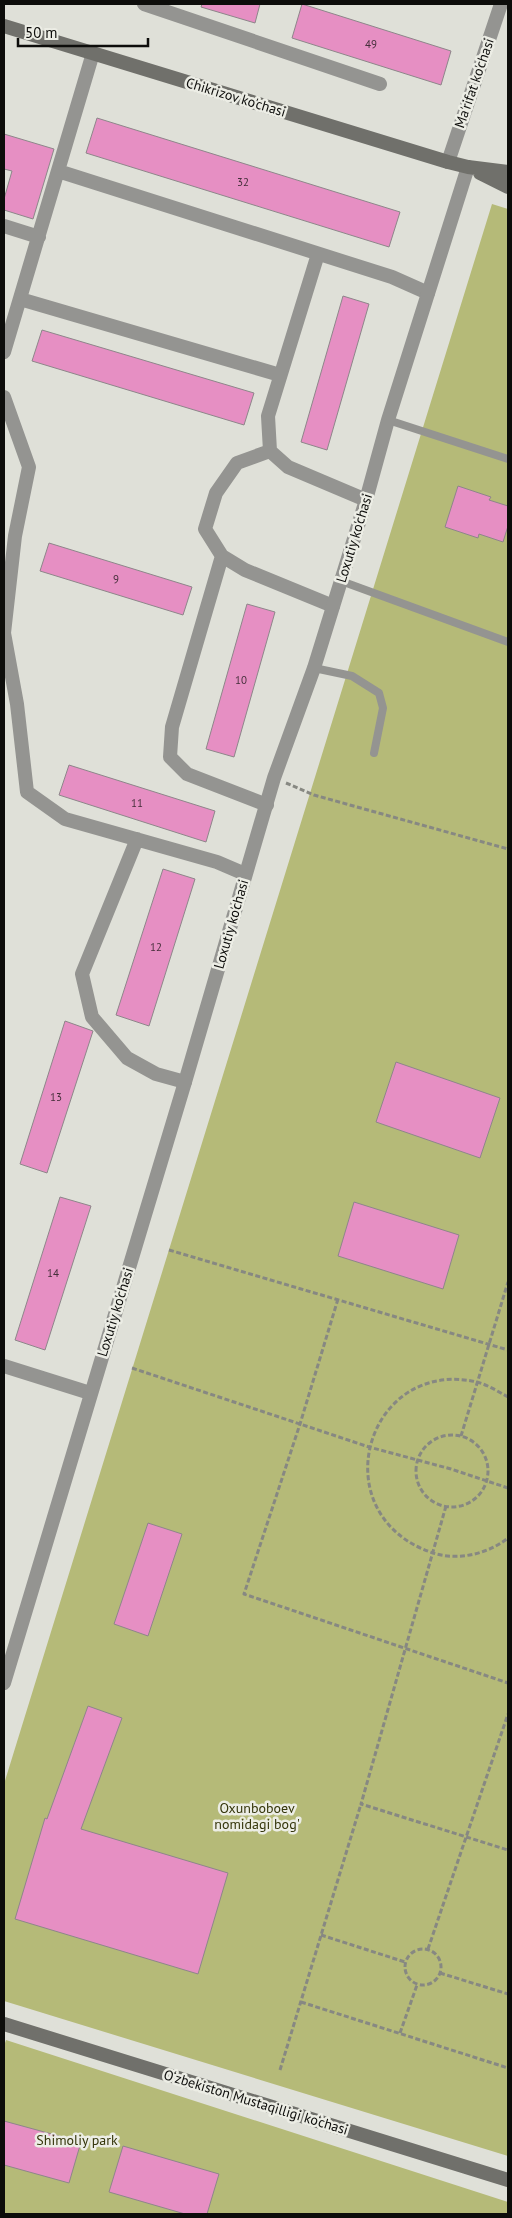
<svg xmlns="http://www.w3.org/2000/svg" width="512" height="2218" font-family="'PT Sans',sans-serif">
<style>
.green{fill:#b5ba78}
.building{fill:#e68fc3;stroke:#8e868a}
.lines{fill:none;stroke-linecap:round;stroke-linejoin:round}
.path{stroke:#878882;stroke-width:3;stroke-dasharray:5 2.5;stroke-linecap:butt}
.service{stroke:#949491;stroke-width:8}
.minor{stroke:#949491;stroke-width:14}
.tertiary{stroke:#949491;stroke-width:14}
.secondary{stroke:#70706b;stroke-width:14}
.labels{text-anchor:middle;dominant-baseline:central;stroke-width:5;stroke-linejoin:round;paint-order:stroke}
.number-label{font-size:11px;fill:#432e39}
.street-label{font-size:14px;fill:#0d0d0b;stroke:#ecede5}
.park-label{font-size:14px;fill:#34350a;stroke:#ecede5}
</style>
<rect width="100%" height="100%" fill="#dfe0d8"/>
<!-- green -->
<path class="green" d="M492,204l16,5v1947l-504,-155v-217z
M6,2040l502,162v12h-504v-168z"/>
<!-- building -->
<path class="building" d="M202,4h58l-5,19 -54,-16z
M302,4l149,47 -10,34 -149,-47z
M97,118l303,94 -11,35 -303,-94z
M4,134l50,15 -21,70 -29,-9v-11l8,-28 -8,-2z
M343,296l26,8 -42,146 -26,-8z
M42,330l212,63 -10,32 -212,-64z
M458,486l33,11 -2,3 19,6v20l-5,16 -24,-8 -1,4 -33,-11z
M49,543l143,44 -9,28 -143,-44z
M247,604l28,8 -41,145 -28,-8z
M69,765l146,46 -9,31 -147,-47z
M163,869l32,10 -46,147 -33,-11z
M65,1021l28,10 -46,142 -27,-9z
M396,1062l104,36 -20,60 -104,-36z
M60,1197l31,9 -46,144 -30,-10z
M354,1202l105,33 -16,54 -105,-33z
M148,1523l34,11 -34,102 -34,-12z
M88,1706l34,12 -41,111 147,44 -30,101 -183,-55 30,-101 2,1z
M4,2121l77,21 -12,41 -65,-18z
M123,2146l96,28 -12,40h-22l-76,-22z"/>
<g class="lines">
<!-- path -->
<path class="path" d="M286,783l28,12 194,54
M169,1250l339,100
M338,1299l-38,125 -56,170 264,89
M132,1368l237,79 82,22 57,19
M508,1397c-9,-5 -20,-12 -31,-15 -111,-25 -157,133 -44,171 25,8 55,1 75,-15
M416 1471a36 36 0 1 1 72 0a36 36 0 1 1-72 0Z
M461,1436l47,-154
M446,1506l-85,298 147,46
M321,1935l84,27
M405 1967a18 18 0 1 1 36 0a18 18 0 1 1-36 0Z
M428,1949l80,-235
M440,1973l68,21
M301,2002l207,66
M400,2033l17,-48
M280,2070l81,-266"/>
<!-- service -->
<path class="service" d="M388,420l120,39
M341,581l167,61
M314,668l38,8 27,17 4,15 -9,45"/>
<!-- minor -->
<path class="minor" d="M144,4l236,80
M448,162l53,-158
M58,171l334,106 36,16
M4,226l35,11
M318,254l-50,162 2,35 18,16 78,33
M20,299l260,76
M4,352l89,-299
M4,397l25,70 -14,69 -11,97 13,71 10,88 38,27 152,43 28,12
M270,451l-33,12 -21,30 -11,36 17,27 23,14 88,36
M222,556l-50,171 -2,30 17,17 80,31
M137,839l-55,135 10,43 35,41 29,16 29,8
M4,1366l86,27"/>
<!-- tertiary -->
<path class="tertiary" d="M4,1683l181,-601 89,-304 40,-110 52,-168 22,-80 80,-253"/>
<!-- secondary -->
<path class="secondary" d="M4,26l444,136 20,5 40,5
M480,173l28,14
M4,2024l504,156"/>
</g>
<g class="labels">
<!-- number labels -->
<g class="number-label">
<text x="371" y="44">49</text>
<text x="243" y="182">32</text>
<text x="116" y="579">9</text>
<text x="241" y="680">10</text>
<text x="137" y="803">11</text>
<text x="156" y="947">12</text>
<text x="56" y="1097">13</text>
<text x="53" y="1273">14</text>
</g>
<!-- street labels -->
<g class="street-label">
<text transform="translate(474 83) rotate(-71)">Ma'rifat ko'chasi</text>
<text transform="translate(236 97) rotate(17)">Chikrizov ko'chasi</text>
<text transform="translate(354 538) rotate(-73)">Loxutiy ko'chasi</text>
<text transform="translate(231 924) rotate(-74)">Loxutiy ko'chasi</text>
<text transform="translate(115 1312) rotate(-73)">Loxutiy ko'chasi</text>
<text transform="translate(256 2102) rotate(17)">O‘zbekiston Mustaqilligi ko‘chasi</text>
</g>
<!-- park labels -->
<g class="park-label">
<text x="257" y="1808">Oxunboboev<tspan x="257" dy="16">nomidagi bog'</tspan></text>
<text x="77" y="2140">Shimoliy park</text>
</g>
</g>
<!-- border -->
<rect width="512" height="2218" fill="none" stroke="#0d0d0b" stroke-width="10"/>
<!-- scale -->
<path d="M18 38v8h130v-8" fill="none" stroke="#0d0d0b" stroke-width="2.5"/>
<text x="25" y="38" font-size="15" fill="#0d0d0b" stroke="#ecede5" stroke-width="4" paint-order="stroke">50 m</text>
</svg>
